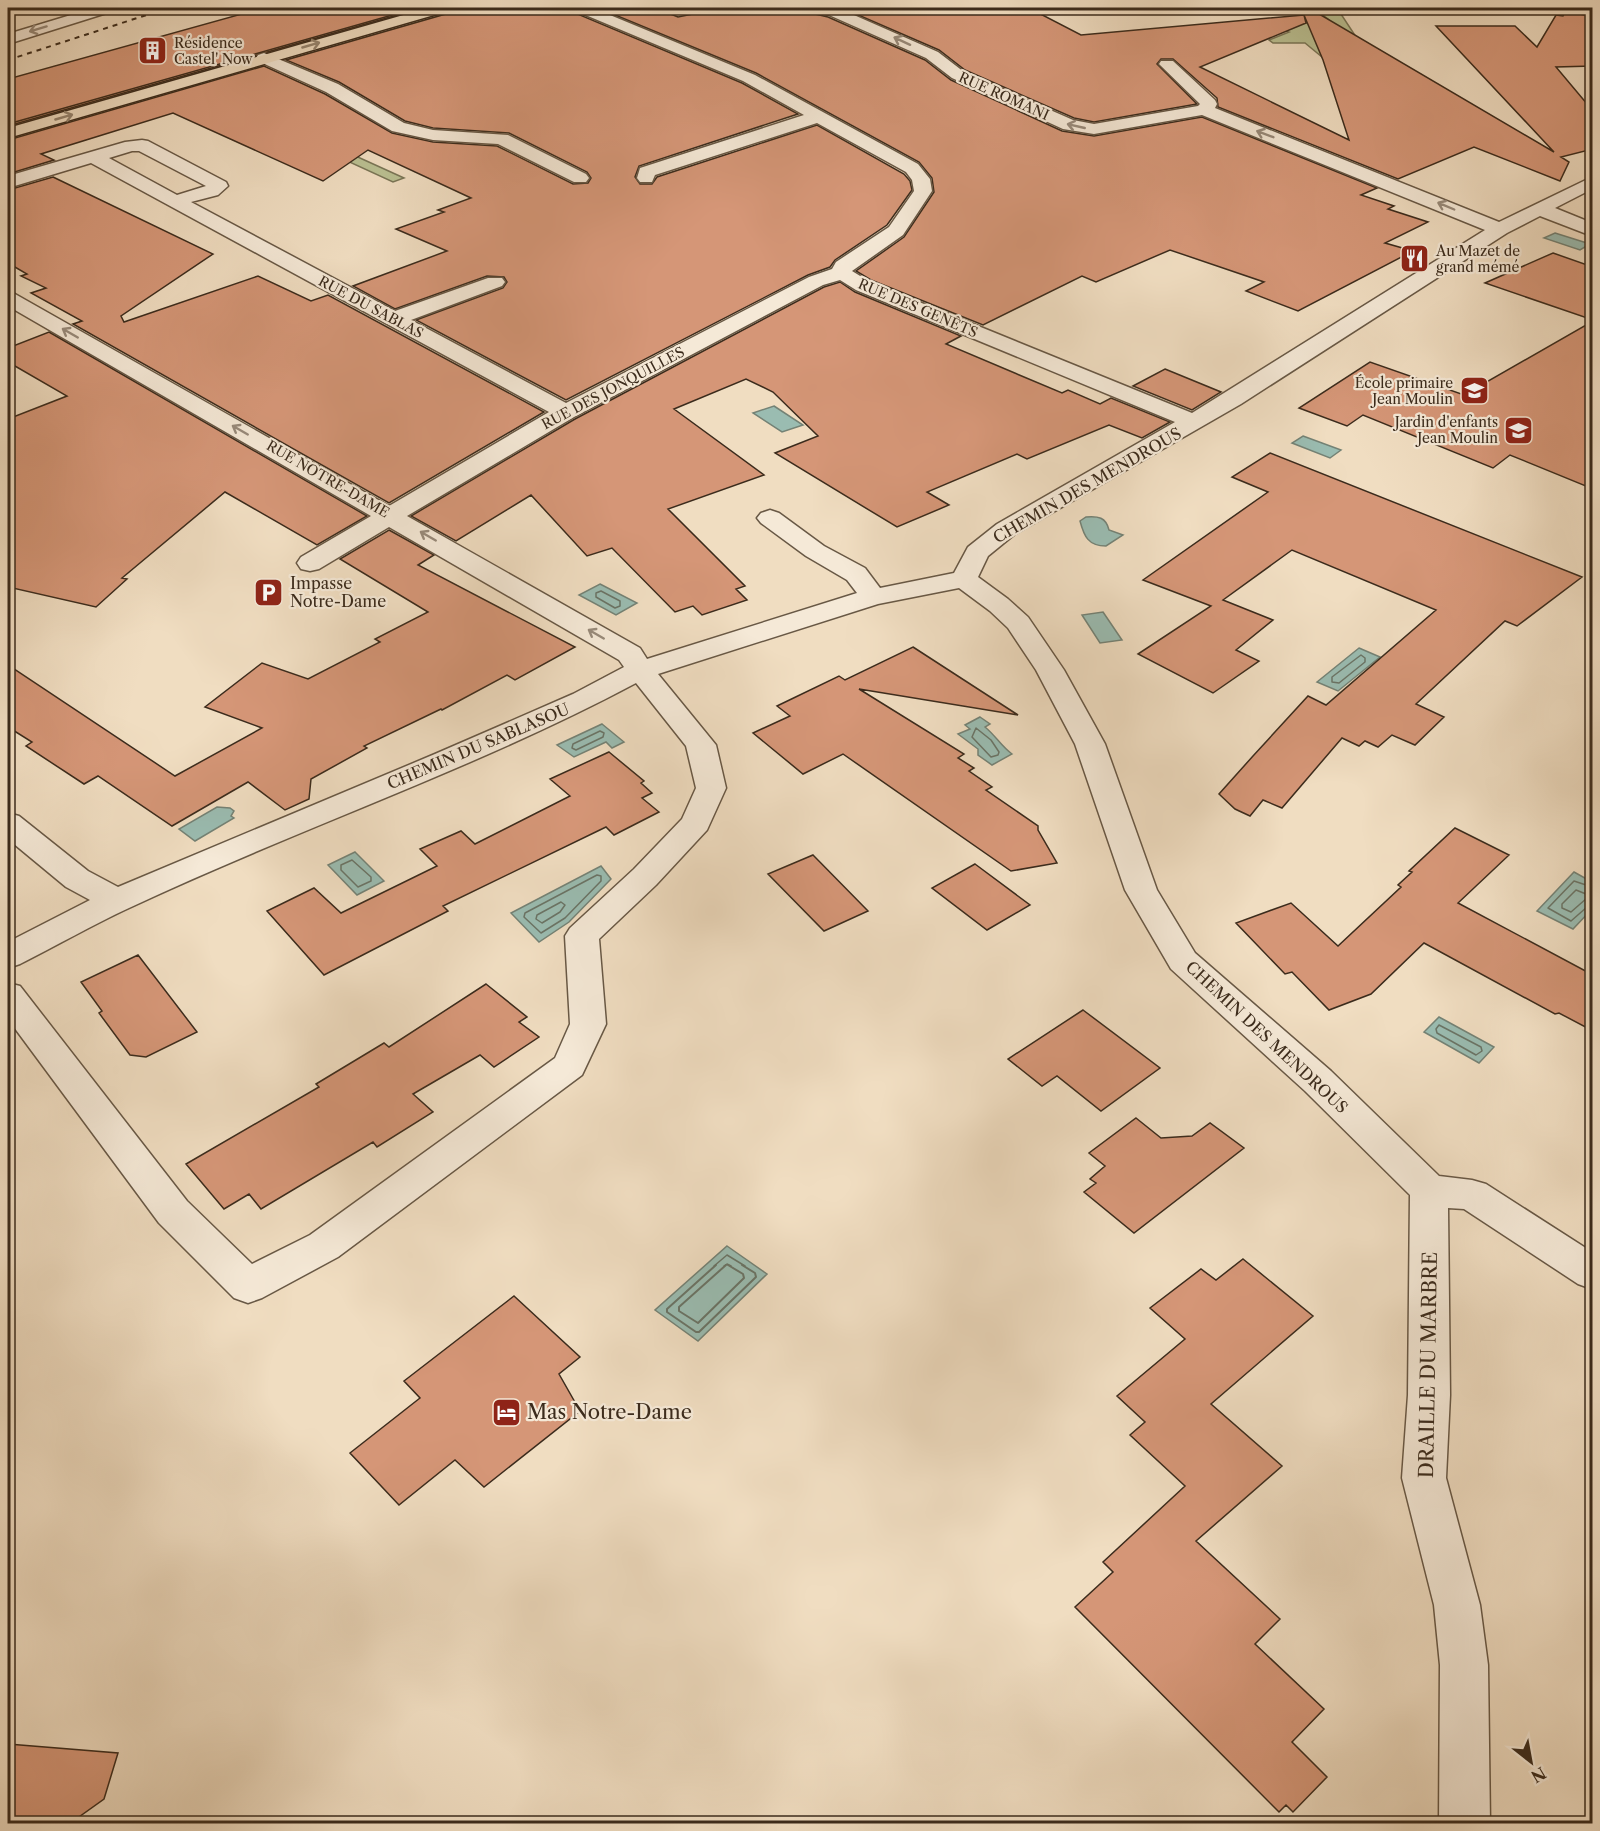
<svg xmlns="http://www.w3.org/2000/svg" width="1600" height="1831" font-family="'Libre Caslon Text',serif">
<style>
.green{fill:#bac092;stroke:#7a7657;stroke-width:1.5}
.water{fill:#9abcb1;stroke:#748275;stroke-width:1.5}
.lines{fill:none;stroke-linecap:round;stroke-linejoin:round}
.shore-far1{stroke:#6a7466;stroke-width:1.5}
.shore{stroke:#6a7466;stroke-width:2}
.building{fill:#d59677;stroke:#3b2b1c;stroke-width:1.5}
.minor-casing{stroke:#685845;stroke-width:3}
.primary-casing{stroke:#3b2b1c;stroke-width:3}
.minor{fill:#f5e9d7;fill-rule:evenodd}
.primary{fill:#f0ddc1;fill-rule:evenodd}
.tram{stroke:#3b2b1c;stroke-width:1.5}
.rail{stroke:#3b2b1c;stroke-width:2;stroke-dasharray:5 5;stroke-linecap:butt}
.oneway{stroke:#988a7a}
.oneway2{stroke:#96846e}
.labels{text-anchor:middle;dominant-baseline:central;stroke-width:4.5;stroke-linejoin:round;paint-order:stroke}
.far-poi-label{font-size:14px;fill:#3b2b1c;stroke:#f5e9d7;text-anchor:start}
.far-street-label{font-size:14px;fill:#3b2b1c;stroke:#f5e9d7}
.street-label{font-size:16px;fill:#3b2b1c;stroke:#f5e9d7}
.poi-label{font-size:16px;fill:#3b2b1c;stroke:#f5e9d7;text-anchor:start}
.near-street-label{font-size:20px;fill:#3b2b1c;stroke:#f5e9d7}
.near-poi-label{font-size:20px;fill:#3b2b1c;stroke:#f5e9d7;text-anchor:start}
</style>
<rect width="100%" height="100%" fill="#f0ddc1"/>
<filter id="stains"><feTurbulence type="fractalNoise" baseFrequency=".00333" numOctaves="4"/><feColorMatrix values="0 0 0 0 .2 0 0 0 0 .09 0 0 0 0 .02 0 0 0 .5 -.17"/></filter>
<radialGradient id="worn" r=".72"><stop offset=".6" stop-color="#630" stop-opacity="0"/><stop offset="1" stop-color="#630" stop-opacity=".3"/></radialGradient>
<!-- green -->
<path class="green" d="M1314,8h23l27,41 -42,8 -17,-14h-32l-4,-3 20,-8 -12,-4 25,-8 26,-1z
M195,83l209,95 -11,4 -209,-96z"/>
<!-- water -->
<path class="water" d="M1555,233l35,11 -10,6 -36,-12z
M774,406l29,19 -21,7 -29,-19z
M1303,436l38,14 -11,8 -38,-15z
M1086,517c12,-1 20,0 23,13l14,5 -17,11c-18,0 -22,-10 -26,-25z
M600,584l37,19 -21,12 -37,-20z
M1103,612l19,28 -22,3 -18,-28z
M1359,648l21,9 -42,34 -21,-9z
M980,717l10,7 -5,3c11,9 16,19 27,27l-20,11 -14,-10v-6l-20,-15 12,-5 -5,-4z
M602,724l22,18 -12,6 -6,-6 -32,15 -17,-12z
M217,807l13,1 4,3 -3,5 3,2 -39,23 -16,-12z
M355,852l29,29 -27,14 -29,-30z
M601,866l10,13 -42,43 -30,20 -28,-29z
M1574,872l18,10v27l-19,20 -36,-18z
M1439,1017l55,30 -15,16 -55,-31z
M727,1246l40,28 -69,67 -43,-31z"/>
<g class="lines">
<!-- shore-far1 -->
<path class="shore-far1" d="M601,591l19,10v5l-5,2 -19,-11v-4z
M1361,655l4,3v4l-26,21 -7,-1v-5z
M976,728l15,12 8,12 -1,3 -7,2 -19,-20z
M600,731l4,2 -1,4 -27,13 -4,-2 1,-4z
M352,860l19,17v4l-13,6 -17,-17v-5z
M597,875l4,1v5l-36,37 -24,15 -17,-16 1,-4z
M1592,887l-18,-6 -26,27 23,13 16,-14 5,-1
M1576,890l10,4 1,4 -16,14 -9,-4v-4z
M561,902l4,3 -5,7 -18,11 -6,-4 1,-4z
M1439,1025l42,22 1,4 -6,4 -39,-22 -1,-4z
M714,1266l13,-11 18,11
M724,1266l3,-2 4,2"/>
<!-- shore -->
<path class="shore" d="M716,1265l-49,44v3l29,20h3l57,-55 -1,-4 -13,-8
M726,1265l-47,42v4l19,12 46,-45 -1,-4 -15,-9"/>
</g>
<!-- building -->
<path class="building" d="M263,8h159l-414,118v-47z
M453,8h118l4,5 167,70 56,31 -159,52 -4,11 5,7h12l5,-7 160,-52 87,49 6,7 2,9 -25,35 -52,35 -5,7 -22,8 -242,125 -150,-80 87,-32 4,-6 -3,-5 -17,-1 -92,33 -42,-23 94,-35 -51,-22 48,-17 -6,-2 33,-12 -103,-48 -45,31 -150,-68 -132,41 13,6 -46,14v-34l256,-74 61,28 67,39 41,9 64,4 76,38 15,-1 3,-5 -4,-6 -78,-39 -76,-5 -28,-7 -66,-39 -53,-22 163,-47z
M598,8h57l23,9 45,-9h85l3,5 17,4 97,43 26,20 111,51 32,5 108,-19 175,71 -16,7 33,11 -6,3 40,13 -43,21 28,8 -115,60 -52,-20 18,-9 -94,-32 -74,32 -14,-6 -99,49 -112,-45 -15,-9 48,-34 30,-45 -2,-14 -13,-16 -163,-89z
M842,8h187l52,27 223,-20 2,8 -106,44 149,73 -26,-80 -22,-52h8l245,144 -118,-126h79l22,21 19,-32 7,1 2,-4 28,4v50l-37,1 37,44v38l-32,8 8,5 -9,19 -86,-34 -76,32 -180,-72 -1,-9 -44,-39h-12l-4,5 40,40 -103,18 -20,-4 -109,-48 -26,-20z
M53,177l160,77 -92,62 3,6 134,-46 53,25 17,-6 216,117 -155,91 -316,-179 9,-3 -51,-28 15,-5 -25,-12 6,-2 -19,-11v-73z
M1553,253l40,14v53l-108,-37z
M840,282l15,10 106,44 -15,8 116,49 6,-3 32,14 11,-6 59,24 -28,16 -33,-13 -82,34 -10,-5 -90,38 22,13 -52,22 -122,-74 43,-17 -45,-44 -27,-13 -72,30 90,66 -96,34 77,77 -9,3 11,11 -45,15 -9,-9 -18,6 -63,-64 -25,8 -56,-61 -75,46 -45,-25 164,-97 249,-132z
M1593,321v168l-83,-34 -17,13 -130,-53 -16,11 -48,-18 71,-46 94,33z
M49,332l318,184 -50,29 -92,-53 -103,86 5,1 -31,28 -88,-20v-168l59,-23 -59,-34v-14z
M1165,369l56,23 -29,18 -59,-24z
M1270,453l312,124 -65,49 -12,-5 -89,83 28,13 -29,28 -23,-10 -14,12 -13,-6 -6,5 -17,-8 -60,70 -19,-8 -13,16 -15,-7 -16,-15 34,-38 55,-60 18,9 110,-95 -144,-60 -69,50 50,20 -37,30 23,11 -46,32 -75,-39 73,-48 -68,-26 125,-88 -36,-15z
M389,530l45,25 -16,10 157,82 -60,33 -8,-5 -65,35 -1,-1 -77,37 3,2 -56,31 -2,20 -24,11 -37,-28 -76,44 -74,-50 -14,8 -58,-38 6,-4 -24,-15v-62l167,111 87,-48 -57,-21 57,-44 46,16 72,-37 -5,-3 53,-27 -88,-53z
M913,647l105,68 -159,-26 105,65 -6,4 16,10 -5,3 23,16 -6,3 52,36v4l19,33 -46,8 -168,-117 -40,20 -50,-41 37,-17 -13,-10 62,-30 6,4z
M609,752l35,29 -3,2 11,10 -10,5 17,14 -45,23 -8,-8 -163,79 5,5 -124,64 -57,-64 47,-23 27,25 96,-47 -17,-17 41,-18 14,13 95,-48 -20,-17z
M1455,828l54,27 -51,48 135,72v56l-34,-18 -4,1 -131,-71 -53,51 -42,16 -37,-38 -7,2 -49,-51 55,-20 47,43 63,-59 -3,-2 14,-13 -3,-1z
M813,855l55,56 -44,20 -56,-57z
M975,864l55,41 -43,25 -55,-42z
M138,955l59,77 -51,25 -16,-2 -31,-42 3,-2 -21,-29z
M486,984l41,33 -8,5 20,15 -45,30 -14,-12 -67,39 20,18 -56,35 -4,-5 -112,67 -12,-15 -25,15 -38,-45 133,-77 -3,-3 68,-41 5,4z
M1083,1010l77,58 -59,43 -44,-35 -15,10 -34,-27z
M1136,1118l25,20 31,-2 18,-13 34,25 -110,85 -50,-41 12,-9 -6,-4 15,-13 -16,-13z
M1243,1259l70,57 -102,88 71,62 -86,75 84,78 -25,25 69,65 -32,33 35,35 -34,35 -7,-7 -7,7 -204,-205 38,-35 -10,-10 82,-76 -55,-51 15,-13 -28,-26 68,-57 -35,-31 51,-39 15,11z
M514,1296l66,61 -21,17 21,37 -96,76 -29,-27 -56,45 -49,-52 70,-55 -16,-17z
M8,1744l110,9 -14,46 -35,25h-61z"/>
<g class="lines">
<defs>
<path id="minor" d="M94,8h22l-3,3 -105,33v-10z
M573,8h20l162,67 163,89 12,15 2,12 -29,44 -51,36 18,11 322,131 293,-183 -283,-115 -108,19 -31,-5 -111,-51 -26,-20 -97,-43 -17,-4 -2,-3h28l100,44 26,20 109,48 21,4 104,-18 2,-2 -41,-40 2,-3h12l42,39 2,4 -2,4 284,114 93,-45v12l-37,19 37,15v13l-52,-20 -33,17 -266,171 -226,130 -27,22 -10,21 30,22 20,18 36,53 41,74 52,146 38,63 136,118 108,105 33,4 14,4 106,68v37l-14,-5 -114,-75 -16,-1 2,187 -4,83 34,127 8,60 2,159h-51l1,-159 -6,-60 -32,-127 6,-83 2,-200 -105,-104 -134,-122 -46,-79 -50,-146 -39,-74 -28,-42 -18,-17 -31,-23 -81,16 -220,70 58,71 10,43 -19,42 -51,55 -57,54 7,85 -24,51 -244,182 -76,41 -14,5 -14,-5 -75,-75 -151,-204v-36l12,3 167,215 65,63 58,-29 245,-177 15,-34 -5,-88 5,-8 64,-59 48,-50 14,-31 -10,-42 -50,-63c-163,87 -340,146 -507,225 -37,17 -73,38 -109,56l-12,4v-26l82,-42 -24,-13 -58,-48v-26l11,3 69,55 30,16 317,-133 138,-60 51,-27 -5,-7 -230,-133 -70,42 -9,2 -9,-2 -4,-6 4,-6 70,-41 -363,-210v-14l7,2 374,212 160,-94 -458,-249 -83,25v-12l117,-34 17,-2 6,1 78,41 2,4 -10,9 -27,7 204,109 93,-33h14l3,4 -3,4 -91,34 155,83 243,-126 23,-8 4,-7 53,-35 25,-36 -2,-11 -6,-8 -89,-49 -162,52 -3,7h-12l-3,-4 3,-10 164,-53 -61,-34 -167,-70zM132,151h7l67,35 -29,9 -68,-37zM840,280l16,10 319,132 -178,102 -29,23 -14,26 -74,15 -15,-20 -41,-22 -45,-33 -9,-3 -9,3 -4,5 4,5 45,33 41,24 10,13 -210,66 -7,-11 -233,-132 167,-99 249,-132z
M264,53l74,31 66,39 29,7 75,5 78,39 3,4 -3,4h-12l-76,-38 -65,-4 -41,-9 -66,-39 -68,-31 -2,-3 2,-3z"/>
<path id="primary" d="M428,8h23l-3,3 -440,127v-10z"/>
</defs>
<!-- minor casing -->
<use href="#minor" class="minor-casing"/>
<!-- primary casing -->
<use href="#primary" class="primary-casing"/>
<!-- minor -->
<use href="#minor" class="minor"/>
<!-- primary -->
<use href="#primary" class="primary"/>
<!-- tram -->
<path class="tram" d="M8,124l409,-116"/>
<!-- rail -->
<path class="rail" d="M8,60l160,-52"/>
</g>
<!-- one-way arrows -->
<defs><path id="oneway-shaft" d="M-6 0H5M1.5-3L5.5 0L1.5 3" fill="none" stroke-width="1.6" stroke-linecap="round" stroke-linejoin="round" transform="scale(1.5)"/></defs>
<g class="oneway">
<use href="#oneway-shaft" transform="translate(38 29) rotate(163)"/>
<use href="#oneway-shaft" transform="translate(902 41) rotate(-155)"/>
<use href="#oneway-shaft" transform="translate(1076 126) rotate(-167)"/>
<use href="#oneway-shaft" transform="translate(1265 134) rotate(-159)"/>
<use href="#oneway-shaft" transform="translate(1446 206) rotate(-157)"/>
<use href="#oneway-shaft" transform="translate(70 333) rotate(-150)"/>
<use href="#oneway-shaft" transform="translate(240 430) rotate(-150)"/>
<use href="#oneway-shaft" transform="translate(428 536) rotate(-150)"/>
<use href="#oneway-shaft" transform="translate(596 634) rotate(-150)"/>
</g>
<g class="oneway2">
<use href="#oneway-shaft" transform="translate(311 45) rotate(-16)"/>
<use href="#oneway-shaft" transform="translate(64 117) rotate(-16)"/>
</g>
<!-- icons -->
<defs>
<symbol id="building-square" viewBox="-11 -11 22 22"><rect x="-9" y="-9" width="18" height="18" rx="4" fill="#8f2418" stroke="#f5e9d7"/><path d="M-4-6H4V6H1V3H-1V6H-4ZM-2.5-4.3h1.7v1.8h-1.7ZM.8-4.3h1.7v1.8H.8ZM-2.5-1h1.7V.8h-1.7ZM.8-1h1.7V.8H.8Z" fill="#fff"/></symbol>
<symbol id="restaurant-square" viewBox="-11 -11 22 22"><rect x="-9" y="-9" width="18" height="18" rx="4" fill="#8f2418" stroke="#f5e9d7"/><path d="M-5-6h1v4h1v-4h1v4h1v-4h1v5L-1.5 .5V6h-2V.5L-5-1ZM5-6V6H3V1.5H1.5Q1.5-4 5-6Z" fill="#fff"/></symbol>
<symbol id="school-square" viewBox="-11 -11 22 22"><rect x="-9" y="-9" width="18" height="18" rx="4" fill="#8f2418" stroke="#f5e9d7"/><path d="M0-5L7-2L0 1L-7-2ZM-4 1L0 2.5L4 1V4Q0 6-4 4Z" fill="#fff"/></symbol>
<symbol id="parking-square" viewBox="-11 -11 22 22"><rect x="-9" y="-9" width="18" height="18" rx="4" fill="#8f2418" stroke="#f5e9d7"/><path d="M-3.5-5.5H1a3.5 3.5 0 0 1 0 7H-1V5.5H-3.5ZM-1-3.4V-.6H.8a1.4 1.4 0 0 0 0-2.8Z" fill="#fff"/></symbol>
<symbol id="hotel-square" viewBox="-11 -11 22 22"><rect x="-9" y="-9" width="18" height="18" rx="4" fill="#8f2418" stroke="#f5e9d7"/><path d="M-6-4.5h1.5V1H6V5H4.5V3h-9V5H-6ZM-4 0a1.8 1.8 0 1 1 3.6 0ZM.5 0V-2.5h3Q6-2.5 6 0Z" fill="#fff"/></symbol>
</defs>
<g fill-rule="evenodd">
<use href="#building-square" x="136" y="34" width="33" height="33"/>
<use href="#restaurant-square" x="1398" y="242" width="33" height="33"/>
<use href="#school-square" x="1458" y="374" width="33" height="33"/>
<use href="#school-square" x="1502" y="414" width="33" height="33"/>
<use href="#parking-square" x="252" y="576" width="33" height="33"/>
<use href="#hotel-square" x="490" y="1396" width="33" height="33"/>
</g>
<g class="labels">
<!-- far-poi labels -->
<g class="far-poi-label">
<text x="174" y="43">Résidence<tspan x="174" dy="16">Castel' Now</tspan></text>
<text x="1436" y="251">Au Mazet de<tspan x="1436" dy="16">grand mémé</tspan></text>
<text x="1453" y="383" text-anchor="end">École primaire<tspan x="1453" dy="16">Jean Moulin</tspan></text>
<text x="1498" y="422" text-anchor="end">Jardin d'enfants<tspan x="1498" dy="16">Jean Moulin</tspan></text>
</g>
<!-- far-street labels -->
<g class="far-street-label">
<text transform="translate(1004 96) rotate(24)">RUE ROMANI</text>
<text transform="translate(371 307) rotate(28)">RUE DU SABLAS</text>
<text transform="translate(918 308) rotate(23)">RUE DES GENÊTS</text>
<text transform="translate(613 388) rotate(-28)">RUE DES JONQUILLES</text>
<text transform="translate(328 479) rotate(30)">RUE NOTRE-DAME</text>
</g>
<!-- street labels -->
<g class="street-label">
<text transform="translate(1087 485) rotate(-30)">CHEMIN DES MENDROUS</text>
<text transform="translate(478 746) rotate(-23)">CHEMIN DU SABLASOU</text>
<text transform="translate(1267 1037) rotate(43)">CHEMIN DES MENDROUS</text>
</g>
<!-- poi labels -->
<g class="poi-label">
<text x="290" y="583">Impasse<tspan x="290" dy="18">Notre-Dame</tspan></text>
</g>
<!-- near-street labels -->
<g class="near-street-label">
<text transform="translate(1428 1365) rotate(-89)">DRAILLE DU MARBRE</text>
</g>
<!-- near-poi labels -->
<g class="near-poi-label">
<text x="527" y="1412">Mas Notre-Dame</text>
</g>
</g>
<!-- margin -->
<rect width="1600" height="1831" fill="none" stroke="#f0ddc1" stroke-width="30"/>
<rect x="9" y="9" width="1582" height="1813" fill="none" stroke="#3b2b1c" stroke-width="3"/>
<rect x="15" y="15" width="1570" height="1801" fill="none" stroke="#3b2b1c" stroke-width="1.5"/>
<!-- north arrow -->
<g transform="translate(1531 1762) rotate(149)" stroke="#f5e9d7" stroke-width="4.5" paint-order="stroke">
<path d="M0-4.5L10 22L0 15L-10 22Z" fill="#3b2b1c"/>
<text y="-9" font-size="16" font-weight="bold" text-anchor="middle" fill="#3b2b1c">N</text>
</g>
<rect width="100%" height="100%" filter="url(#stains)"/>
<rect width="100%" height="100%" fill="url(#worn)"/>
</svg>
